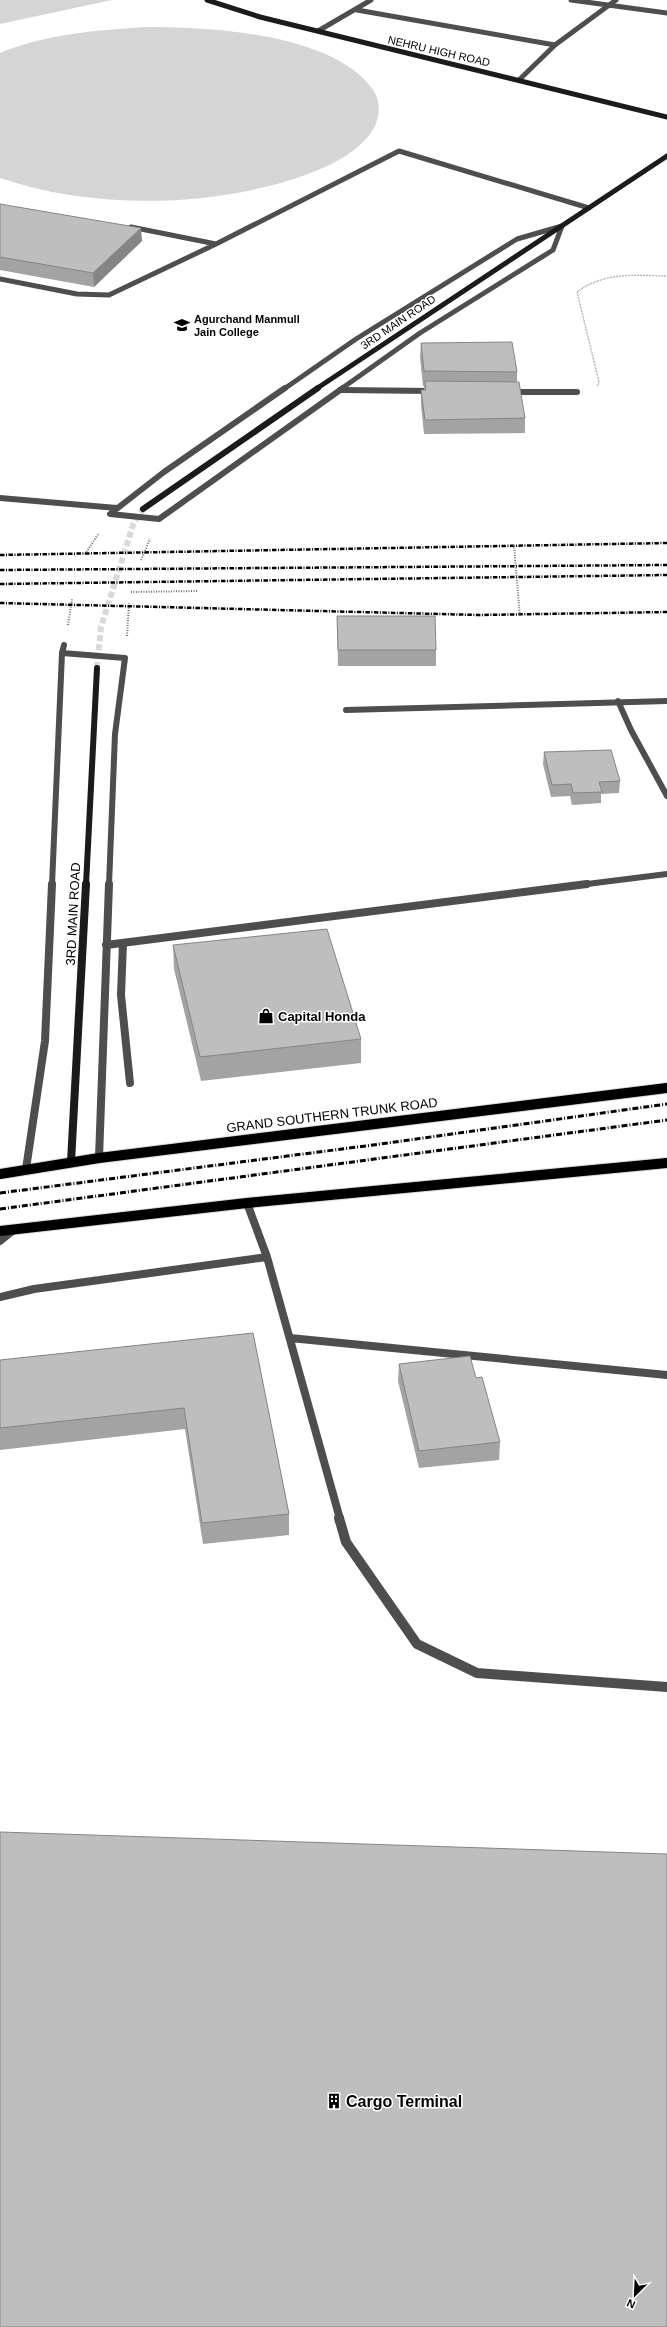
<svg xmlns="http://www.w3.org/2000/svg" width="667" height="2327" font-family="Helvetica,sans-serif">
<style>
.green{fill:#d5d5d5}
.lines{fill:none;stroke-linecap:round;stroke-linejoin:round}
.secondary-tunnel{stroke:#d9d9d9;stroke-width:6;stroke-dasharray:6 3;stroke-linecap:butt}
.primary-casing{stroke:#dbdbdb;stroke-width:12}
.path-far1{stroke:#707070;stroke-width:1.5;stroke-dasharray:0.5 1;stroke-linecap:butt}
.path{stroke:#707070;stroke-width:2;stroke-dasharray:1 1.5;stroke-linecap:butt}
.lane-far3{stroke:#4e4e4e;stroke-width:5}
.lane-far2{stroke:#4e4e4e;stroke-width:6}
.lane-far1{stroke:#4e4e4e;stroke-width:8}
.lane{stroke:#4e4e4e;stroke-width:10}
.street-far2{stroke:#4e4e4e;stroke-width:5}
.street-far1{stroke:#4e4e4e;stroke-width:6}
.street{stroke:#4e4e4e;stroke-width:8}
.secondary-far2{stroke:#1b1b1b;stroke-width:5}
.secondary-far1{stroke:#1b1b1b;stroke-width:6}
.secondary{stroke:#1b1b1b;stroke-width:8}
.primary{stroke:#000;stroke-width:10}
.rail-far1{stroke:#000;stroke-width:2.5;stroke-dasharray:4.5 1.5 1 1.5;stroke-linecap:butt}
.rail{stroke:#000;stroke-width:3;stroke-dasharray:6 2 1 2;stroke-linecap:butt}
.path-bridge{stroke:#707070;stroke-width:2;stroke-dasharray:1 1.5;stroke-linecap:butt}
.wall{fill:#a3a3a3}
.shaded-wall{fill:#858585}
.building{fill:#bebebe;stroke:#858585}
.labels{text-anchor:middle;dominant-baseline:central;stroke-width:3;stroke-linejoin:round;paint-order:stroke}
.far-street-label{font-size:11px;fill:#000;stroke:#fff}
.far-poi-label{font-size:11px;font-weight:bold;fill:#000;stroke:#fff;text-anchor:start}
.street-label{font-size:13px;fill:#000;stroke:#fff}
.poi-label{font-size:13px;font-weight:bold;fill:#000;stroke:#fff;text-anchor:start}
.near-poi-label{font-size:16px;font-weight:bold;fill:#000;stroke:#fff;text-anchor:start}
</style>
<rect width="100%" height="100%" fill="#fff"/>
<!-- green -->
<path class="green" d="M0,0h112l-112,24z
M147,27c62,0 187,6 226,63 9,13 7,31 -3,44 -15,20 -39,31 -62,40 -92,34 -215,36 -308,4v-125c46,-19 97,-23 147,-26z"/>
<g class="lines">
<!-- secondary-tunnel -->
<path class="secondary-tunnel" d="M97,668l4,-41 32,-102 10,-16"/>
<defs>
<path id="primary" d="M0,1174l99,-16 568,-70
M0,1231l247,-28 420,-40"/>
</defs>
<!-- primary casing -->
<use href="#primary" class="primary-casing"/>
<!-- path-far1 -->
<path class="path-far1" d="M597,386l2,-4 -22,-90c27,-20 58,-17 90,-16"/>
<!-- path -->
<path class="path" d="M85,554l14,-21
M141,560l9,-21
M131,592l67,-1
M68,625l4,-26
M127,636l2,-33"/>
<!-- lane-far3 -->
<path class="lane-far3" d="M216,244l183,-93 190,57
M0,279l77,15 32,1 107,-51 -85,-17"/>
<!-- lane-far2 -->
<path class="lane-far2" d="M340,390l93,1
M510,392h67
M0,498l117,10
M62,653l2,-8"/>
<!-- lane-far1 -->
<path class="lane-far1" d="M123,943l-2,52 9,88
M247,1203l20,54 73,262
M0,1241l15,-12
M0,1297l34,-8 233,-32
M290,1338l377,37"/>
<!-- lane -->
<path class="lane" d="M339,1518l7,24 71,102 60,29 190,14"/>
<!-- street-far2 -->
<path class="street-far2" d="M571,0l96,13
M357,10l198,35
M318,31l53,-31
M520,79l35,-34 61,-45
M284,389l72,-50 161,-100 45,-13 -9,24 -133,83 -79,56"/>
<!-- street-far1 -->
<path class="street-far1" d="M285,388l-121,84 -54,42 49,5 184,-131
M618,701l13,29 36,66
M346,710l321,-9
M52,885l10,-232 63,5 -10,76 -6,151
M579,885l88,-11"/>
<!-- street -->
<path class="street" d="M106,945l481,-61
M99,1158l10,-274
M26,1169l19,-128 7,-157"/>
<!-- secondary-far2 -->
<path class="secondary-far2" d="M207,0l53,17 407,100
M316,389l351,-233"/>
<!-- secondary-far1 -->
<path class="secondary-far1" d="M143,509l175,-121
M86,885l11,-217"/>
<!-- secondary -->
<path class="secondary" d="M71,1162l15,-278"/>
<!-- primary -->
<use href="#primary" class="primary"/>
<!-- rail-far1 -->
<path class="rail-far1" d="M0,555l667,-12
M0,570l667,-5
M0,584l667,-9
M0,603l479,12 188,-3"/>
<!-- rail -->
<path class="rail" d="M0,1193l373,-48 294,-41
M0,1209l667,-89"/>
<!-- path-bridge -->
<path class="path-bridge" d="M514,545l6,72"/>
</g>
<!-- wall -->
<path class="wall" d="M0,204l142,37 -48,46 -94,-17z
M421,343l96,29v10l8,36v15l-101,1 -3,-29v-15h3v-4h-1l-3,-29z
M337,616l99,34v16h-98z
M544,752l76,29 -1,12 -18,1v9l-29,2 -2,-9 -19,1 -8,-33z
M173,945l188,94v24l-160,18 -27,-112z
M253,1333l36,181v21l-86,9 -18,-115 -185,21v-90z
M399,1364l77,14 24,64 -1,18 -80,8 -21,-87z"/>
<!-- shaded-wall -->
<path class="shaded-wall" d="M141,228l1,13 -48,46 -1,-14z"/>
<!-- building -->
<path class="building" d="M0,204l141,24 -48,45 -93,-16z
M512,342l5,30 -93,-1 -3,-28z
M425,381l94,1 6,36 -100,2 -4,-30h5z
M337,616h98l1,34h-98z
M611,750l9,31 -21,1 3,10 -29,1 -2,-9 -19,1 -8,-33z
M327,929l34,110 -161,18 -27,-112z
M253,1333l36,181 -87,9 -18,-115 -184,20v-68z
M470,1356l6,22 6,-1 18,65 -81,9 -20,-87z
M0,1832l667,22v473h-667z"/>
<!-- icons -->
<defs>
<symbol id="university-bare" viewBox="-9 -9 18 18"><path d="M0-5L7-2L0 1L-7-2ZM-4 1L0 2.5L4 1V4Q0 6-4 4Z" fill="#000" stroke="#fff" stroke-width="2.5" paint-order="stroke"/></symbol>
<symbol id="shop-bare" viewBox="-9 -9 18 18"><path d="M-5-2.5h2.3a2.7 3.5 0 0 1 5.4 0H5L5.5 6h-11ZM-1.5-2.5h3a1.5 2.3 0 0 0-3 0Z" fill="#000" stroke="#fff" stroke-width="2.5" paint-order="stroke"/></symbol>
<symbol id="building-bare" viewBox="-9 -9 18 18"><path d="M-4-6H4V6H1V3H-1V6H-4ZM-2.5-4.3h1.7v1.8h-1.7ZM.8-4.3h1.7v1.8H.8ZM-2.5-1h1.7V.8h-1.7ZM.8-1h1.7V.8H.8Z" fill="#000" stroke="#fff" stroke-width="2.5" paint-order="stroke"/></symbol>
</defs>
<g fill-rule="evenodd">
<use href="#university-bare" x="171" y="314" width="22" height="22"/>
<use href="#shop-bare" x="255" y="1005" width="22" height="22"/>
<use href="#building-bare" x="323" y="2090" width="22" height="22"/>
</g>
<g class="labels">
<!-- far-street labels -->
<g class="far-street-label">
<text transform="translate(439 51) rotate(13)">NEHRU HIGH ROAD</text>
<text transform="translate(398 322) rotate(-34)">3RD MAIN ROAD</text>
</g>
<!-- far-poi labels -->
<g class="far-poi-label">
<text x="194" y="319">Agurchand Manmull<tspan x="194" dy="13">Jain College</tspan></text>
</g>
<!-- street labels -->
<g class="street-label">
<text transform="translate(73 914) rotate(-87)">3RD MAIN ROAD</text>
<text transform="translate(332 1115) rotate(-7)">GRAND SOUTHERN TRUNK ROAD</text>
</g>
<!-- poi labels -->
<g class="poi-label">
<text x="278" y="1016">Capital Honda</text>
</g>
<!-- near-poi labels -->
<g class="near-poi-label">
<text x="346" y="2101">Cargo Terminal</text>
</g>
</g>
<!-- north arrow -->
<g transform="translate(635 2295) rotate(204)" stroke="#ffffff" stroke-width="3" paint-order="stroke">
<path d="M0-3L7 15L0 10L-7 15Z" fill="#000000"/>
<text y="-6" font-size="11" font-weight="bold" text-anchor="middle" fill="#000000">N</text>
</g>
</svg>
